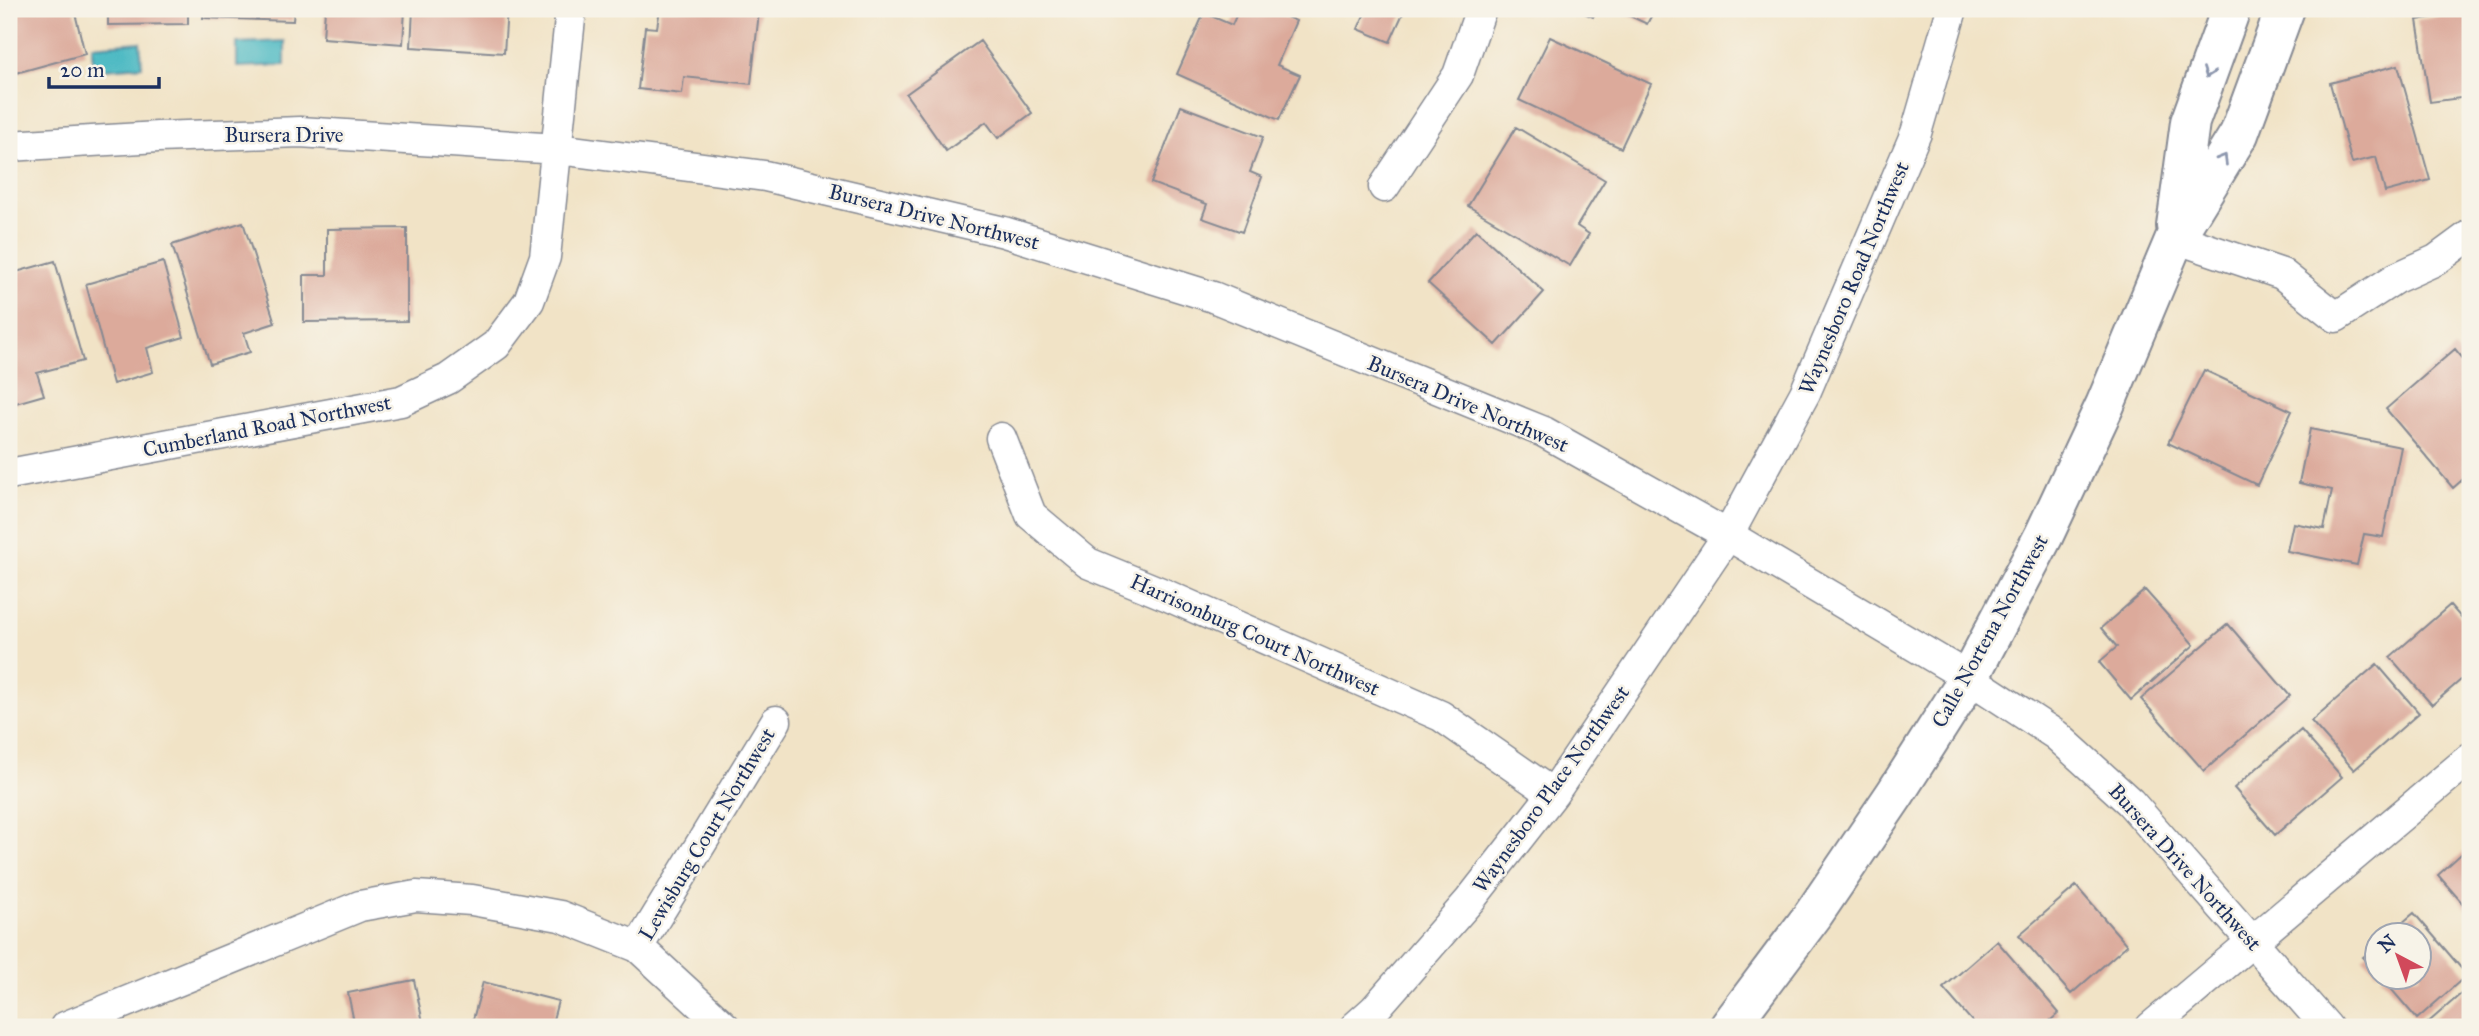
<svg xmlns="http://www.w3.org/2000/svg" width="2479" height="1036" font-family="'IM FELL Great Primer',serif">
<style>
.water{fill:#4bb9c3;stroke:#337490;stroke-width:2}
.building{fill:#dcaa9b}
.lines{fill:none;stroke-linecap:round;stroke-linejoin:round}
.minor-casing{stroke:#868992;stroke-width:33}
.tertiary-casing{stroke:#868992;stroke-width:42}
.minor{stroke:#fff;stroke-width:30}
.tertiary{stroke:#fff;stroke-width:38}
.oneway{stroke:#8d97ae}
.labels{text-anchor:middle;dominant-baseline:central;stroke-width:5;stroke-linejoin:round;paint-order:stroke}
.street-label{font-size:21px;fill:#1b2f5e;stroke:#f7f3e8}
</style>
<rect width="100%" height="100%" fill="#f7f3e8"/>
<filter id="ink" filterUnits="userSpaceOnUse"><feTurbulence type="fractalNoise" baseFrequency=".0143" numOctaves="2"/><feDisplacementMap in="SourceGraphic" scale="14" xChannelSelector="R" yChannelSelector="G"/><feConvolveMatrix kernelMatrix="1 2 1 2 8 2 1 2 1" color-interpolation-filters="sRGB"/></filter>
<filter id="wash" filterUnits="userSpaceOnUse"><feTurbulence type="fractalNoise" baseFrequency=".00686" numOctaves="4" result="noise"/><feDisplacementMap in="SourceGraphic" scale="28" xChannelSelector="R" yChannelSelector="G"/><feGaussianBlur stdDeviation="1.57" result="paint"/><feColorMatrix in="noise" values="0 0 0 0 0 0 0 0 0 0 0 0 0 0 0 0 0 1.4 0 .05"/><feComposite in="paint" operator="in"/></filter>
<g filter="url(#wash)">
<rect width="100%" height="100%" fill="#f1e3c6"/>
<!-- water -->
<path class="water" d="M285,41v24l-48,2v-24z
M140,42l2,24 -49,4 -1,-24z"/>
<g id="blocks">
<!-- building -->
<path class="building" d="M9,9h65l11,45 -76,21z
M108,9h80v15l-80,1z
M204,9h90l-1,12 -90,-3z
M325,9h80l-2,35 -80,-6z
M413,9h94l-3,44 -93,-6z
M660,9h74l25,3 -8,72 -67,-7 -2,17 -44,-5 7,-62 12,1z
M1239,9h30l27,12 -19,44 23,10 -21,45 -102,-46 27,-61 28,12z
M1354,9h51l-15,33 -32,-13 7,-16z
M1575,9h22l-4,8z
M1615,9h40l-8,15z
M2470,11v91l-2,-5 -38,5 -13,-82z
M1550,37l101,47 -30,64 -102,-48z
M980,41l52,72 -34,25 -12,-16 -40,29 -40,-57z
M2398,65l32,115 -45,12 -9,-35 -24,6 -22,-80z
M1181,106l82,31 -13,35 12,5 -20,55 -40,-14 5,-14 -56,-21z
M1516,127l89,53 -28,46 12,8 -19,32 -102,-60z
M243,222l32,101 -31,10 6,19 -40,12 -38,-119z
M407,228v93l-103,1v-47h23v-46z
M1476,230l68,62 -48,53 -68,-62z
M55,261l28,100 -46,12 7,22 -35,10v-131z
M163,262l21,75 -37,11 6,24 -40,12 -27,-100z
M2455,349l15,18v106l-17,15 -67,-79z
M2204,370l88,41 -35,74 -89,-42z
M2310,429l91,18 -18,90 -19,-3 -7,31 -70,-14 6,-28 31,6 8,-39 -33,-7z
M2145,590l49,55 -63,55 -32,-38 18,-15 -16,-19z
M2450,605l20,23v44l-38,33 -42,-48z
M2228,624l62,72 -86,75 -63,-72z
M2377,664l42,49 -65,57 -43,-49z
M2301,730l41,47 -67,58 -41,-47z
M2470,846v66l-32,-37z
M2076,886l51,59 -56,49 -52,-59z
M2414,913l53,62 -50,44 -37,-43h40v-42h-31z
M1997,941l62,72 -16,14h-66l-34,-39z
M2378,945v28l-15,-16z
M414,980l10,47h-69l-7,-34z
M483,982l75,19 -7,26h-80z
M2470,986v41h-47z"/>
</g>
</g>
<g filter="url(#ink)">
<use href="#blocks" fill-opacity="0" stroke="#868992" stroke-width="2"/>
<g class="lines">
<defs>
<path id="minor" d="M9,146l149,-9 142,-5 258,17 207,27 239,56 209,65 331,135 184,103 241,143 87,57 74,67 197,225
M1384,187l74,-112 23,-66
M2175,238l107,36 54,43 60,-39 40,-18 34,-25
M1001,438l30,77 57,48 78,32 275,121 112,78
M9,474l392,-73 47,-22 48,-34 33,-44 16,-44 26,-248
M638,947l138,-226
M65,1027l295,-121 56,-10 56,4 88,16 78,31 87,80
M1355,1027l19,-17 96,-110 83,-106 175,-259 77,-142 111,-260 36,-124
M2151,1027l319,-269"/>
<path id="tertiary" d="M2176,226l14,-104 41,-113
M1729,1027l84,-112 82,-121 74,-116 75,-143 61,-130 70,-167 64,-104 46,-125"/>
</defs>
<!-- minor casing -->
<use href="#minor" class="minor-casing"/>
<!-- tertiary casing -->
<use href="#tertiary" class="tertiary-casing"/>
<!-- minor -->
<use href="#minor" class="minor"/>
<!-- tertiary -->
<use href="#tertiary" class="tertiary"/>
</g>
<!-- one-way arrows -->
<defs><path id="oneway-chevron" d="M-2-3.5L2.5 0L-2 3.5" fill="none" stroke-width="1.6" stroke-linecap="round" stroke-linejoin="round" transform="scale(1.75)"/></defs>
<g class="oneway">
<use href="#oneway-chevron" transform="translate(2208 73) rotate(110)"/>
<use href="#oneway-chevron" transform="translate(2223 159) rotate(-59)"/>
</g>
</g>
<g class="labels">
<!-- street labels -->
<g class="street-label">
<text x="284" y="135">Bursera Drive</text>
<text transform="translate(934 217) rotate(14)">Bursera Drive Northwest</text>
<text transform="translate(1854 278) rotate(-67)">Waynesboro Road Northwest</text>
<text transform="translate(1468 404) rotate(23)">Bursera Drive Northwest</text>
<text transform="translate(267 426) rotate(-11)">Cumberland Road Northwest</text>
<text transform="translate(1990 631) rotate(-61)">Calle Nortena Northwest</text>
<text transform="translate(1255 635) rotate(24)">Harrisonburg Court Northwest</text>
<text transform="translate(1551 789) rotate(-54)">Waynesboro Place Northwest</text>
<text transform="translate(707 834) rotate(-59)">Lewisburg Court Northwest</text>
<text transform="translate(2185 867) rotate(48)">Bursera Drive Northwest</text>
</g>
</g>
<!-- margin -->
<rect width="2479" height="1036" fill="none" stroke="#f7f3e8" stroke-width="35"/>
<!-- north arrow -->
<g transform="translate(2398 956) rotate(319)"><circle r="33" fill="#f7f3e8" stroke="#9fa5b1" stroke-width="2"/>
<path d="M0-5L12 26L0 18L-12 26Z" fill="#d1495b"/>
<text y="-10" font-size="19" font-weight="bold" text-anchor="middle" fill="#1b2f5e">N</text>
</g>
<!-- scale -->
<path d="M49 77v10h110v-10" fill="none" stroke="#1b2f5e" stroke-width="3.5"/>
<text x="60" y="77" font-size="21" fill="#1b2f5e" stroke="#f7f3e8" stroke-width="5" paint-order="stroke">20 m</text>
</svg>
